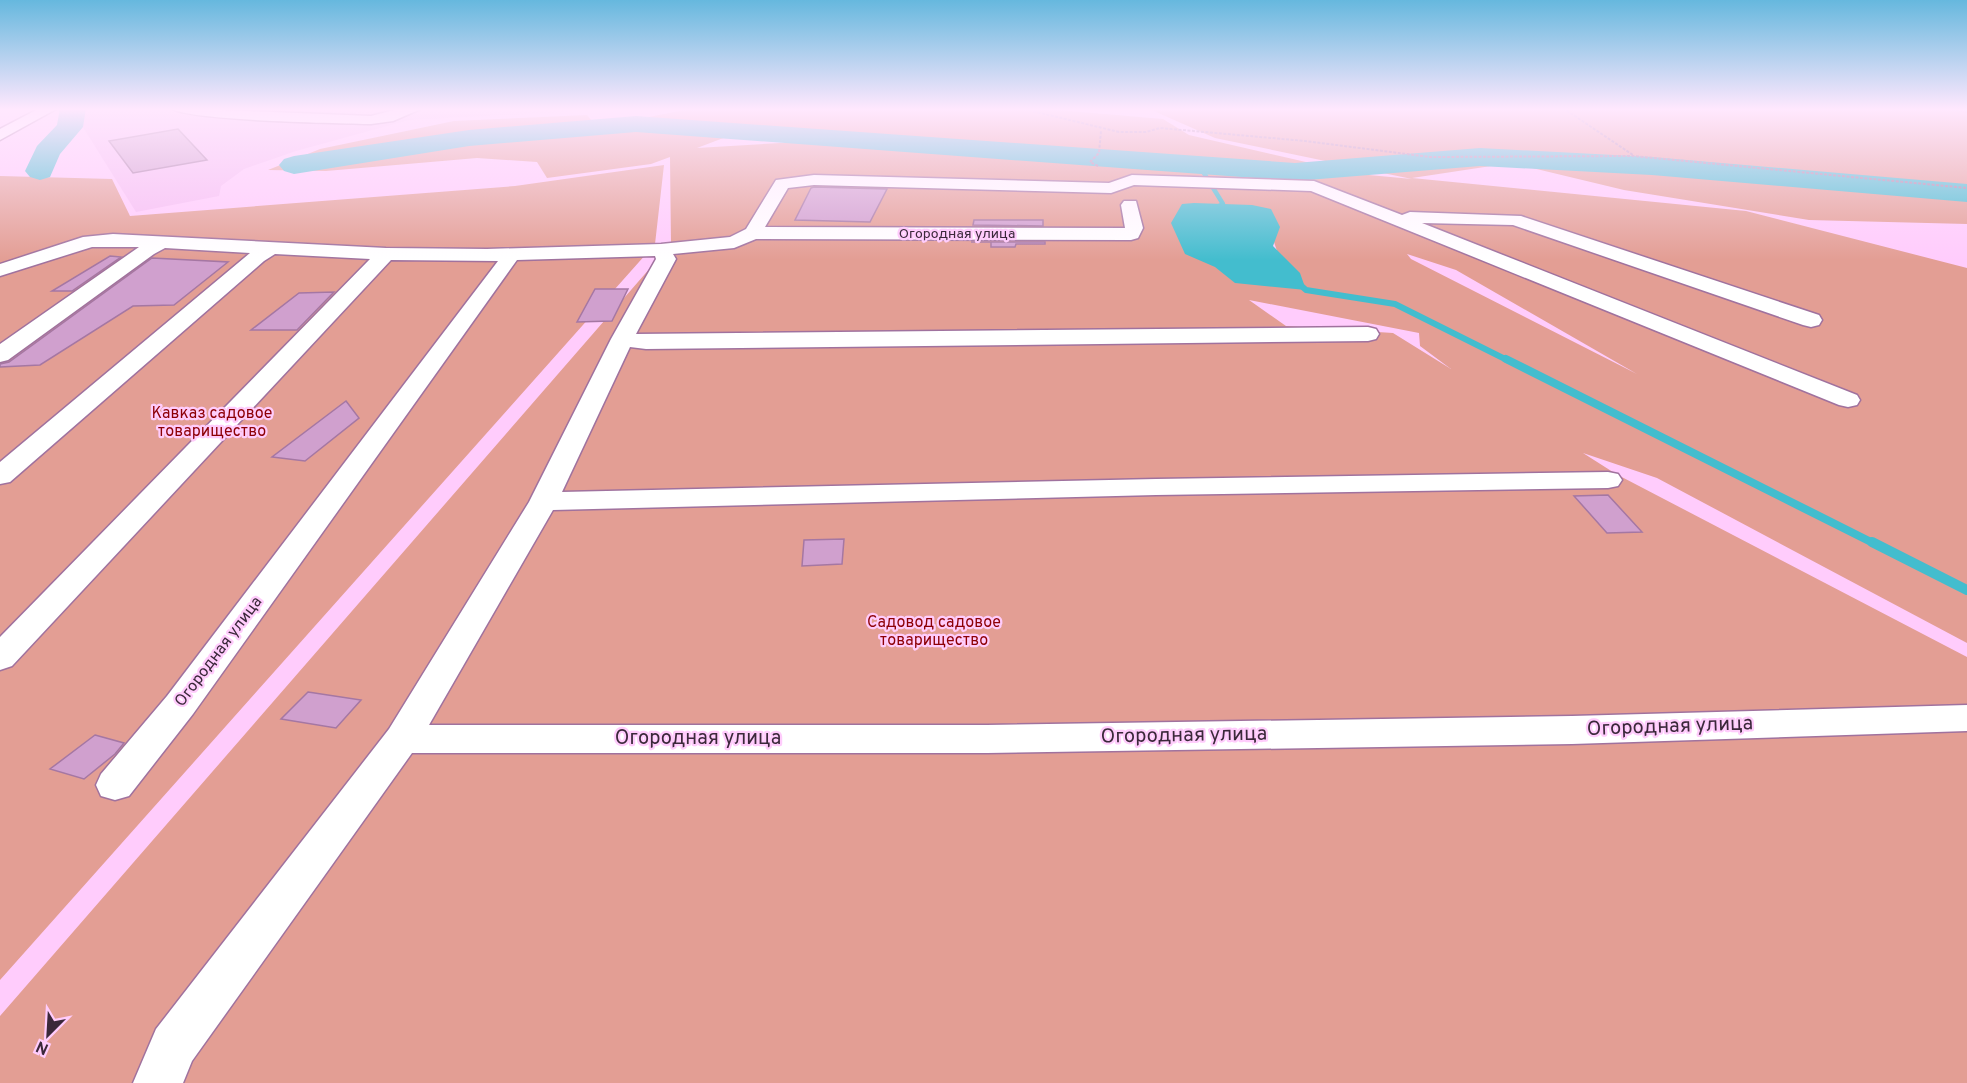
<svg xmlns="http://www.w3.org/2000/svg" width="1967" height="1083" font-family="Overpass,sans-serif">
<style>
.built{fill:#f6bef3}
.green{fill:#e39e94;fill-rule:evenodd}
.water{fill:#43bdce}
.lines{fill:none;stroke-linecap:round;stroke-linejoin:round}
.stream-far3{stroke:#43bdce;stroke-width:4.5}
.stream-far2{stroke:#43bdce;stroke-width:6}
.stream-far1{stroke:#43bdce;stroke-width:8}
.stream{stroke:#43bdce;stroke-width:10}
.river{fill:#43bdce;fill-rule:evenodd}
.building{fill:#d0a0ce;stroke:#a577a3;stroke-width:1.5}
.minor-casing{stroke:#a0729e;stroke-width:3}
.path{stroke:#a883a6;stroke-width:2;stroke-dasharray:3 1.5;stroke-linecap:butt}
.minor{fill:#fff;fill-rule:evenodd}
.labels{text-anchor:middle;dominant-baseline:central;stroke-width:4.5;stroke-linejoin:round;paint-order:stroke}
.far-street-label{font-size:14px;fill:#3b283a;stroke:#ffccfc}
.park-label{font-size:16px;fill:#8d0006;stroke:#ffccfc}
.street-label{font-size:16px;fill:#3b283a;stroke:#ffccfc}
.near-street-label{font-size:20px;fill:#3b283a;stroke:#ffccfc}
</style>
<rect width="100%" height="100%" fill="#ffccfc"/>
<!-- built -->
<path class="built" d="M71,108h571l-233,12 -113,31 -52,18 -23,17 -2,10 -83,16z"/>
<!-- green -->
<path class="green" d="M694,108h341l128,11 26,16 169,39 54,5 -197,-41 -68,-30h820v116l-158,-4 -185,-30 -113,-27 -99,15 334,33 221,57v375l-310,-165 -74,-25 33,21 351,183v426h-1967v-67l671,-772 -1,-87 -19,7 -104,14 -10,-16 -60,-4 -151,13 -58,-1 52,-21 134,-28 133,-6 5,6h37zM755,133l11,4 78,6h-64l-83,5 29,-11zM1274,242l5,15 -73,-5zM1407,254l49,16 181,104 -226,-115zM1249,300l170,33 1,13 31,23 -58,-36 -107,-7z
M664,165l-9,79 -655,736v-804l112,3 18,37 385,-30z"/>
<!-- water -->
<path class="water" d="M1194,203l58,2 19,4 9,18 -7,19 27,27 6,17 -71,-7 -20,-16 -30,-13 -14,-31 11,-19z"/>
<g class="lines">
<!-- stream-far3 -->
<path class="stream-far3" d="M1199,165l24,39 -10,5"/>
<!-- stream-far2 -->
<path class="stream-far2" d="M1297,282l9,8 89,14 114,57"/>
<!-- stream-far1 -->
<path class="stream-far1" d="M1506,359l369,185"/>
<!-- stream -->
<path class="stream" d="M1872,542l95,48"/>
<!-- river -->
<path class="river" d="M60,108h26l-3,19 -23,27 -10,23 -10,3 -10,-3 -5,-6 12,-25 20,-21z
M636,116l659,47 185,-15 172,9 315,27v18l-315,-27 -172,-9 -185,15 -659,-49 -167,14 -175,28 -10,-3 -5,-6 5,-6 10,-3 175,-26z"/>
</g>
<!-- building -->
<path class="building" d="M178,129l29,31 -74,13 -24,-32z
M811,188l3,-1 73,2 -17,33 -75,-2z
M974,220h69v6l-70,-1z
M971,242h74v2h-29l-1,3h-24v-5z
M110,256l11,1 -49,34h-20z
M152,258l76,4 -54,43 -41,1 -93,59 -40,2v-3l9,-2z
M595,289h33l-16,32 -35,1z
M334,292l-37,38h-46l48,-37z
M346,401l13,17 -54,43 -33,-4z
M1608,495l34,37 -35,1 -33,-37z
M844,539l-2,25 -40,2 2,-26z
M308,692l53,8 -25,28 -55,-9z
M95,735l29,8 -9,11 -31,25 -34,-10z"/>
<g class="lines">
<defs>
<path id="minor" d="M40,108h18l-58,32v-11z
M171,108l200,8 31,-8h21l-30,13 -22,3c-29,-1 -186,-3 -200,-16z
M814,175l295,8 23,-8 182,6 88,34 8,-3 111,4 298,99 3,5 -3,5 -8,2 -8,-2 -290,-100 -91,-2 435,172 3,5 -3,5 -9,2 -9,-2 -528,-214 -177,-6 -23,8 -297,-8 -26,3 -23,39 360,1 -4,-23 3,-4h12l7,27 -5,10 -7,2 -375,-1 -22,9 -61,6 3,5 -40,75 732,-7 8,2 3,5 -3,5 -8,2 -722,8 -16,-2 -68,145 594,-13 452,-7 10,2 4,6 -4,6 -10,2 -452,7 -603,15 -124,215h558l585,-9 395,-11v26l-395,13 -585,9h-575l-220,308 -9,22h-50l23,-54 233,-300 140,-227 82,-163 45,-80 -1,-3 -138,4 -324,454 -64,82 -14,4 -14,-4 -5,-11 5,-11 66,-78 331,-435 -107,-1 -379,406 -12,4v-33l370,-378 -95,-5 -11,7 -254,221 -10,2v-22l250,-209 -85,-5 -11,6 -146,106 -8,2v-18l139,-97h-47l-92,29v-12l83,-27 30,-3 273,14 101,1 174,-5 69,-7 16,-8 30,-49z"/>
</defs>
<!-- minor casing -->
<use href="#minor" class="minor-casing"/>
<!-- path -->
<path class="path" d="M1020,108l99,24h27l14,-4 145,13 125,16 203,-1 334,32
M1563,108l70,47
M1943,108l24,4
M1098,166l-8,-4 9,-9 2,-22"/>
<!-- minor -->
<use href="#minor" class="minor"/>
</g>
<!-- sky -->
<linearGradient id="sky" x2="0" y2="1"><stop stop-color="#66b8de"/><stop offset="0.42" stop-color="#ffe8fe"/><stop offset="1" stop-color="#ffe8fe" stop-opacity="0"/></linearGradient>
<rect width="1967" height="260" fill="url(#sky)"/>
<g class="labels">
<!-- far-street labels -->
<g class="far-street-label">
<text x="957" y="234">Огородная улица</text>
</g>
<!-- park labels -->
<g class="park-label">
<text x="212" y="414">Кавказ садовое<tspan x="212" dy="18">товарищество</tspan></text>
<text x="934" y="623">Садовод садовое<tspan x="934" dy="18">товарищество</tspan></text>
</g>
<!-- street labels -->
<g class="street-label">
<text transform="translate(219 652) rotate(-53)">Огородная улица</text>
</g>
<!-- near-street labels -->
<g class="near-street-label">
<text transform="translate(1670 727) rotate(-2)">Огородная улица</text>
<text transform="translate(1184 736) rotate(-1)">Огородная улица</text>
<text x="698" y="739">Огородная улица</text>
</g>
</g>
<!-- north arrow -->
<g transform="translate(48 1035) rotate(204)" stroke="#ffccfc" stroke-width="4.5" paint-order="stroke">
<path d="M0-4.5L10 22L0 15L-10 22Z" fill="#3b283a"/>
<text y="-9" font-size="16" font-weight="bold" text-anchor="middle" fill="#3b283a">N</text>
</g>
</svg>
